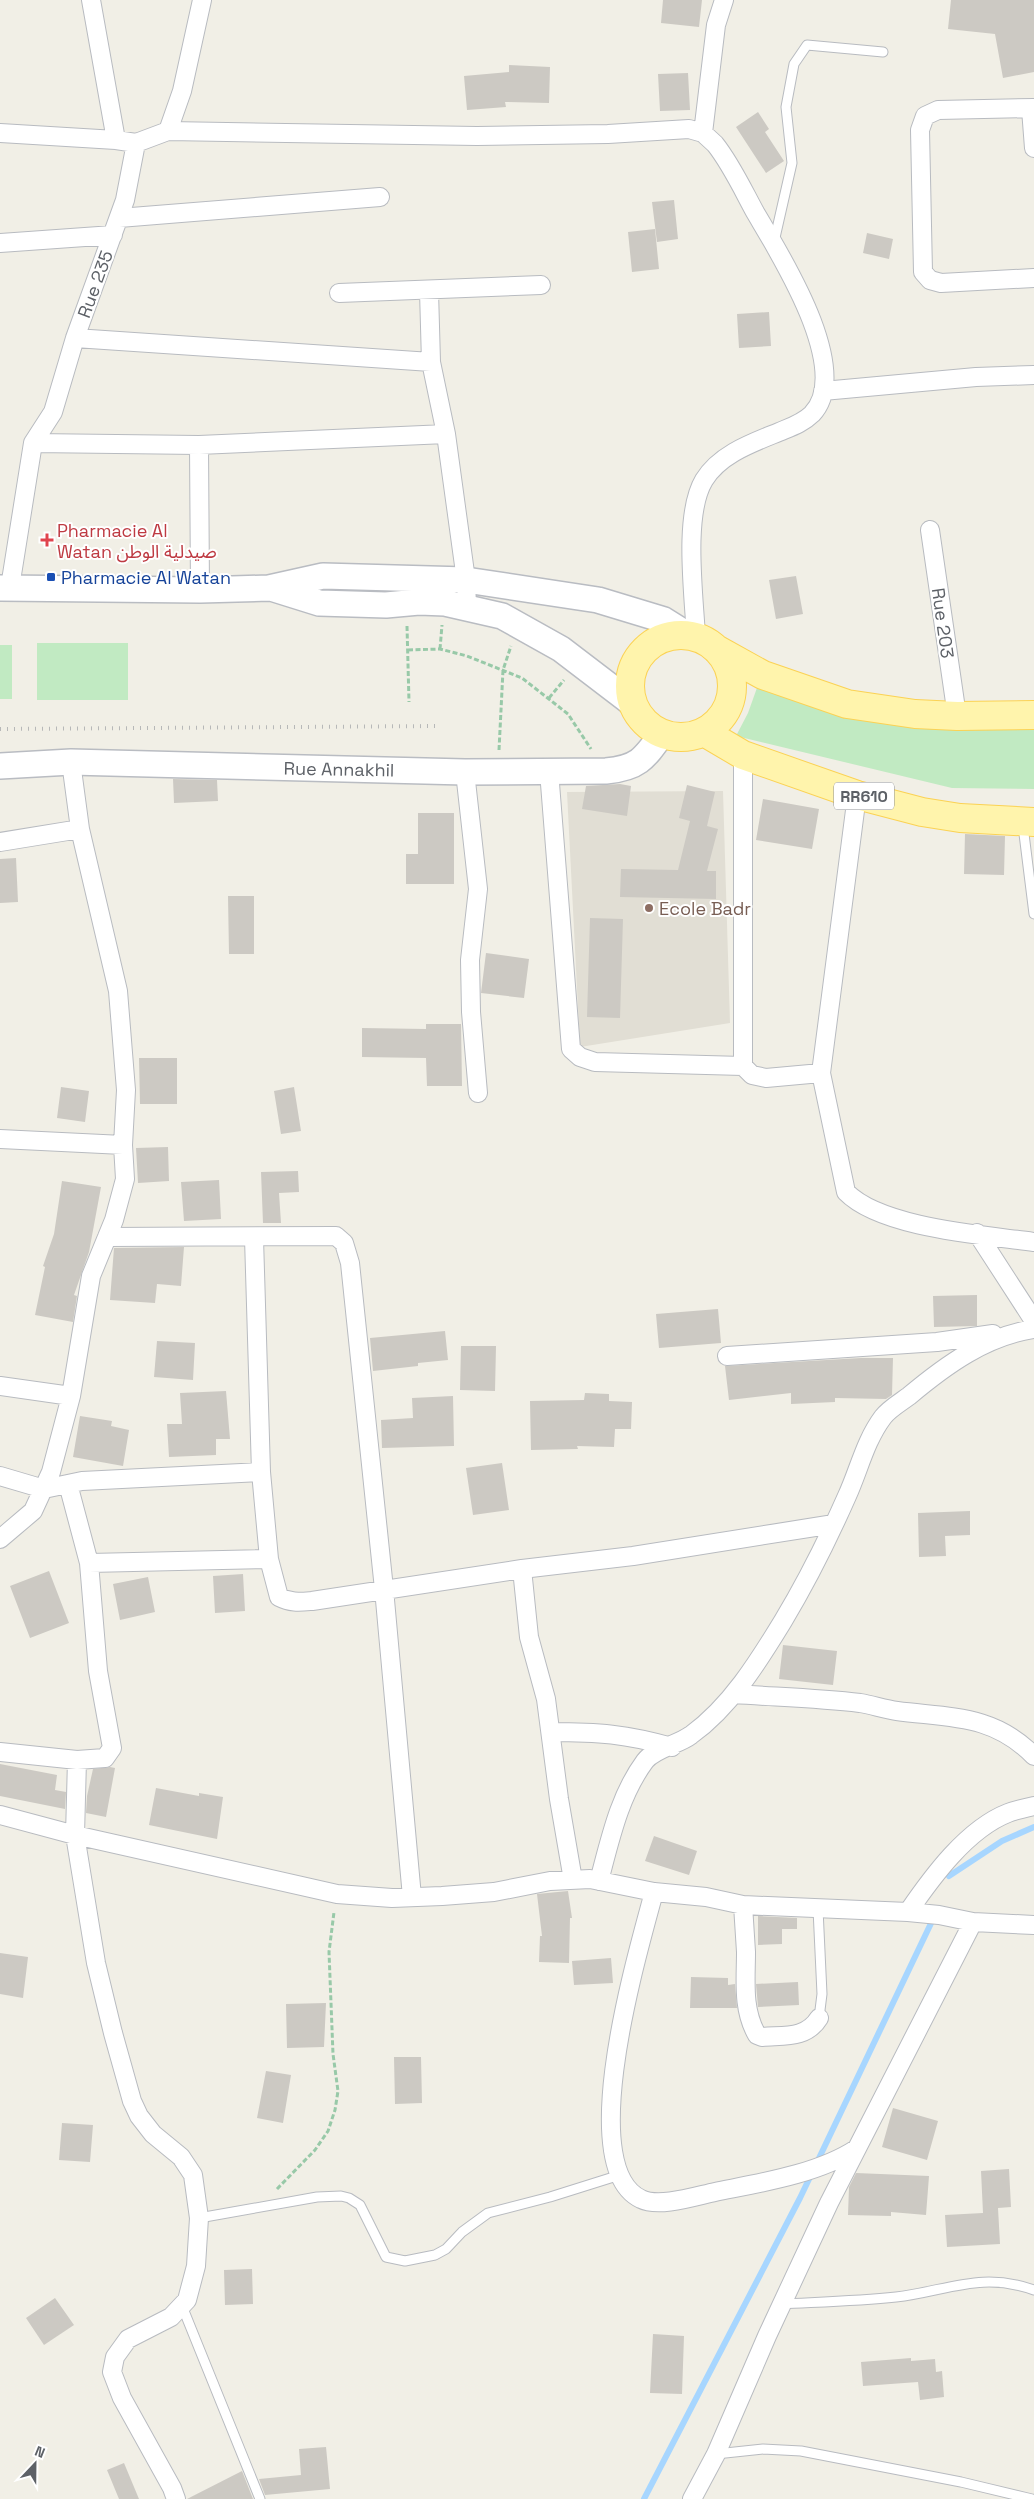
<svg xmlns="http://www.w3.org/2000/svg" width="1034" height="2499" font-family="'Space Grotesk','Noto Sans Arabic',sans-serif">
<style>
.education{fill:#e1ded4}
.green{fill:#c1eac2}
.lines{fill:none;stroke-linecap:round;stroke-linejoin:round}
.stream{stroke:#a7d6ff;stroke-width:6}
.building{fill:#ccc9c3}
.lane-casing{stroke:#b8bbc0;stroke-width:11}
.street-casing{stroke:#b8bbc0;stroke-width:20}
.secondary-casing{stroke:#b9bcc2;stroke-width:28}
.primary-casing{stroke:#fbd254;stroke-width:30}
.path{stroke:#98c9a8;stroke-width:3;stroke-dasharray:5 2.5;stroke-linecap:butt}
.lane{stroke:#fff;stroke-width:9}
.street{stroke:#fff;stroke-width:18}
.secondary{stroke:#fff;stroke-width:25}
.primary{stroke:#fff4ac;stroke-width:28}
.rail{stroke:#b7b8b8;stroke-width:4;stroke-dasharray:1 6;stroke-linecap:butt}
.health-dot{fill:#e0444e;stroke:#fff;stroke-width:2}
.transit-dot{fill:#1a4fb4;stroke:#fff;stroke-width:2}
.education-dot{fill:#8d6e63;stroke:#fff;stroke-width:2}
.labels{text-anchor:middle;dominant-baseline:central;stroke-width:4;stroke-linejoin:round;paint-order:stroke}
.shield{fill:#fff;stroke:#8e9095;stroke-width:1}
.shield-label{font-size:16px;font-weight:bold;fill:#5d6167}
.street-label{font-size:18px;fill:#5d6167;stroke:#fff}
.health-label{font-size:18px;fill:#be3a42;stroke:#fff;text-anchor:start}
.transit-label{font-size:18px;fill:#164399;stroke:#fff;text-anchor:start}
.education-label{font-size:18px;fill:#785e54;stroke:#fff;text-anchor:start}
</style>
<rect width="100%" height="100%" fill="#f1efe6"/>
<!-- education -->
<path class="education" d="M723,791l7,232 -150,24 -13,-255z"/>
<!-- green -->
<path class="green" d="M37,643h91v57h-91z
M0,645h12v54h-12z
M758,685l276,38v66l-82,-1 -216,-52 12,-23z"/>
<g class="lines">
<!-- stream -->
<path class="stream" d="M949,1876l53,-35 32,-14
M644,2499l156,-301 134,-281"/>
</g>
<!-- building -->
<path class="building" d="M663,0h39l-3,27 -38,-4z
M951,0h83v72l-31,6 -8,-44 -47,-5z
M509,65l41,2 -1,36 -44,-1 1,5 -39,3 -3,-34 45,-4z
M688,73l2,37 -30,1 -2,-37z
M758,112l11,17 -4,3 19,29 -18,12 -30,-46z
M674,200l4,39 -21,3 -5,-40z
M655,229l4,40 -27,3 -4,-40z
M867,233l26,6 -4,20 -26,-6z
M769,312l2,34 -32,2 -2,-34z
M796,576l7,38 -27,5 -7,-39z
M173,779l44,1 1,21 -44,2z
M620,784l11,2 -4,30 -45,-7 4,-23z
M687,785l28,7 -8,34 11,3 -11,42h9v28l-96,-2 1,-28 57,1 12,-49 -11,-3z
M763,799l56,10 -7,40 -56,-9z
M418,813h36v71h-48v-30h12z
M965,834l40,2 -1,39 -40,-1z
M16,858l2,44 -18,1v-44z
M228,896h26v58h-25z
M590,918l33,1 -3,99 -33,-1z
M486,953l43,6 -5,39 -43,-5z
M426,1024h35l1,62h-35l-1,-28 -64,-1v-29l64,1z
M139,1058h38v46h-37z
M61,1087l28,4 -4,31 -28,-4z
M294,1087l7,44 -20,3 -7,-43z
M168,1147l1,34 -31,2 -2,-35z
M298,1171l1,21 -20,1 2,30h-18l-2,-51z
M219,1180l2,39 -37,2 -3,-39z
M62,1181l39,6 -12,65 -15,43 3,1 -4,26 -38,-7 10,-48 -2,-1 11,-32z
M184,1247l-3,39 -24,-2 -2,19 -45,-3 4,-52z
M977,1295v31l-43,1 -1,-31z
M718,1309l3,34 -62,5 -3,-34z
M445,1331l3,29 -30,3v3l-45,5 -3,-33z
M157,1341l38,2 -2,37 -39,-3z
M461,1346h35l-1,45 -35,-1z
M861,1358h32l-1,37 -6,4 -51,-1v4l-44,2v-11l-62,7 -4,-34z
M226,1391l4,48h-14v16l-47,2 -2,-33h15l-2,-31z
M585,1393l24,1v7l23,1 -1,27h-16l-1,18 -37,-1 1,3 -47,1 -1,-49 54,-1z
M453,1396l1,50 -72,2 -1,-28 32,-2 -1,-20z
M80,1416l32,5 -1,5 18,4 -6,36 -50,-9z
M502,1463l7,47 -36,5 -7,-47z
M970,1511v24l-25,1 1,20 -27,1 -1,-44z
M49,1571l20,52 -39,15 -20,-52z
M243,1574l2,37 -30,2 -2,-37z
M148,1577l7,35 -35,8 -7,-36z
M783,1645l54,6 -4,34 -54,-6z
M0,1764l57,11 -2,15 11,2 -1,17 -65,-13z
M110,1767l5,1 -9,49 -20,-4 1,-17 6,-27z
M156,1788l43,8v-3l24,4 -6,42 -68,-14z
M654,1836l43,15 -8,24 -44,-14z
M568,1891l4,27h-2l-1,45 -30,-1 1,-26h2l-5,-42z
M758,1916l39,2v11h-15v15l-24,1z
M0,1953l28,4 -5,41 -23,-4z
M611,1958l2,25 -39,2 -2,-24z
M691,1977l37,1v7l7,-1 2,24h-47z
M798,1982l1,23 -41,2 -2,-23z
M326,2003l-2,44 -37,1 -1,-44z
M394,2057h27l1,46 -27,1z
M266,2071l25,4 -8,48 -26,-5z
M893,2108l45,13 -11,39 -45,-13z
M62,2123l31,2 -3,37 -31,-2z
M1009,2169l2,38 -13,1 2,36 -53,3 -2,-32 38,-2 -2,-42z
M856,2173l73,3 -3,39 -35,-3v4l-43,-1 1,-28z
M252,2269l1,35 -28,1 -1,-35z
M55,2298l19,27 -30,20 -18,-27z
M653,2334l31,2 -2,58 -32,-1z
M911,2358v3l24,-2 1,13 6,-1 2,26 -24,3 -2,-18 -55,4 -2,-24z
M326,2447l4,42 -65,6 -6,-16 42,-4 -2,-26z
M124,2463l15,36h-20l-12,-29z
M242,2471l11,28h-66z"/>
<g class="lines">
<defs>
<path id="lane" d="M774,242l18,-79 -6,-56 8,-43 13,-19 76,7
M1023,826l11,88
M818,1909l4,85 -3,24
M199,2218l118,-21 24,-1 8,2 11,7 26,52 19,4 30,-6 11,-6 16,-17 26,-19 62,-16 70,-22
M782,2304c38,-2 76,-3 114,-7 51,-6 85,-26 138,-7
M182,2306l78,193
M716,2454l47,-5 38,2 160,31 71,17"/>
<path id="street" d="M91,0l25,140 20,3
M1034,108l-96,2 -13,6 -5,14 3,142 7,8 11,3 93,-5
M1031,109l3,39
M168,131l309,5 131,-2 81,-5 14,4 12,11c16,20 28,46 40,68 24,41 99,158 57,202 -9,9 -21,13 -33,18 -27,11 -59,22 -75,48 -21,35 -10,115 -8,157
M0,133l116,7
M703,133l13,-108 8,-25
M119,218l261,-21
M0,243l113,-8
M429,291l2,71 15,72 20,146 1,27
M339,293l202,-8
M75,338l356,24
M823,391l153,-14 58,-2
M33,443l166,2 247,-11
M199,445l1,145
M930,530l27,186
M10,587l23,-144 20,-31 22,-74 50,-138 11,-57 32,-12 14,-40 20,-91
M743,755v311l9,9 14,3 55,-5
M549,771l22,278 9,8 15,5 148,4
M465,772l13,117 -8,71 1,52 7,81
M857,795l-36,278 25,119c35,36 138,43 188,50
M0,842l80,-13
M0,1139l123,6
M977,1233l57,88
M107,1237l229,-1 8,7 6,20 34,326 28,308
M254,1238l7,234 8,87 10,38c12,6 20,5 33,4l210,-32 111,-13 201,-32
M727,1356l210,-14 56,-8
M0,1386l71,10
M0,1476l44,13 38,-8 179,-9
M0,1539l33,-28 18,-39 20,-76 20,-120 23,-56 11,-41 -2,-34 3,-55 -8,-99 -38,-162 -9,-67
M89,1563l180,-4
M522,1569l7,68 17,62 13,100 14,81
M734,1694c42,3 84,4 126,9 12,2 24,6 37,8 53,7 96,3 137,45
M551,1732c47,0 75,2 121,15
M0,1752l77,8 28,-2 7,-10 -14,-77 -9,-108 -21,-79
M77,1760l-2,75 21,128 17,70 19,68 7,15 14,18 28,23 12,18 6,43 -3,48 -9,34 -16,17 -43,22 -13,18 -3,15 10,26 50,90 4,11
M0,1815l75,20 262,59 55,4 50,-2 52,-4 56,-11 40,-2 64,13 52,5 37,8 165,7 31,3 34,7 61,3
M599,1881c11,-41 20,-85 46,-120 10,-13 33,-16 46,-26 39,-28 67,-73 92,-114 24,-40 45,-82 64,-125 12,-26 18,-55 36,-79 6,-8 18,-15 26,-21 37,-31 77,-60 125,-67
M654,1892c-15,57 -81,275 -13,307 18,9 55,-3 74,-7 44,-9 103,-18 141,-43
M743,1905c1,16 2,31 3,47 0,28 -4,57 11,83l5,2c22,-2 44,2 57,-19
M908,1912c24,-35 59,-83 100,-99 8,-3 17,-5 26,-7
M692,2499l24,-45 51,-118 62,-133 144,-281"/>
<path id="secondary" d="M0,588l200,2 69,-2 54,-12 143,4 132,20 66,20 24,15
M271,588l48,15 67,2 33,-3 26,1 57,13 59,33 72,55
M0,766l71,-4 394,10 141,-1c32,-3 38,-12 56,-37"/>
<path id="primary" d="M630 686a51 51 0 1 1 102 0a51 51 0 1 1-102 0Z
M716,649l47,26 84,29 68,10 42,2 77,-1
M704,732l39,23 114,40 65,17 38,6 74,4"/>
</defs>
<!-- lane casing -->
<use href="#lane" class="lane-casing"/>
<!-- street casing -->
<use href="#street" class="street-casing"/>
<!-- secondary casing -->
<use href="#secondary" class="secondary-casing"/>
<!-- primary casing -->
<use href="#primary" class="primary-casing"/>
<!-- path -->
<path class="path" d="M407,626l2,76
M440,649l2,-24
M408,650l32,-1 27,7 55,22 46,36 23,35
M549,698l15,-18
M499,750l4,-80 8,-24
M277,2189l38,-39 13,-19 7,-21 3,-19 -5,-37 -4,-102 5,-40"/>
<!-- lane -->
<use href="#lane" class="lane"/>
<!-- street -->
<use href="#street" class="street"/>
<!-- secondary -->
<use href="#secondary" class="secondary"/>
<!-- primary -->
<use href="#primary" class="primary"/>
<!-- rail -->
<path class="rail" d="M0,729l439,-3"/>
</g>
<!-- markers -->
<path class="health-dot" d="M44.5 532.5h5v5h5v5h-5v5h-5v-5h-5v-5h5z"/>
<rect class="transit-dot" x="46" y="572" width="10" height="10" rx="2.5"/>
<circle class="education-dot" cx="649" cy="908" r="5"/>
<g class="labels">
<!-- shield labels -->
<rect class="shield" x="834" y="782.5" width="60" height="27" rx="4"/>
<g class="shield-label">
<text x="864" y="796">RR610</text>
</g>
<!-- street labels -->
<g class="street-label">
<text transform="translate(95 284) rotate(-70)">Rue 235</text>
<text transform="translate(943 623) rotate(82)">Rue 203</text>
<text transform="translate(339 769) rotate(1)">Rue Annakhil</text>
</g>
<!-- health labels -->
<g class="health-label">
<text x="57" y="530">Pharmacie Al<tspan x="57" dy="21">Watan صيدلية الوطن</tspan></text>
</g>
<!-- transit labels -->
<g class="transit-label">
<text x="61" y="577">Pharmacie Al Watan</text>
</g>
<!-- education labels -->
<g class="education-label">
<text x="659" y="908">Ecole Badr</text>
</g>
</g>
<!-- north arrow -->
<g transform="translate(35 2464) rotate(22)" stroke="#ffffff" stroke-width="4" paint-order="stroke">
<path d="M0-4L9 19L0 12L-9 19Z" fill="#5d6167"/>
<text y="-8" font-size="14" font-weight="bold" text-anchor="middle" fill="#5d6167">N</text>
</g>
</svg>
